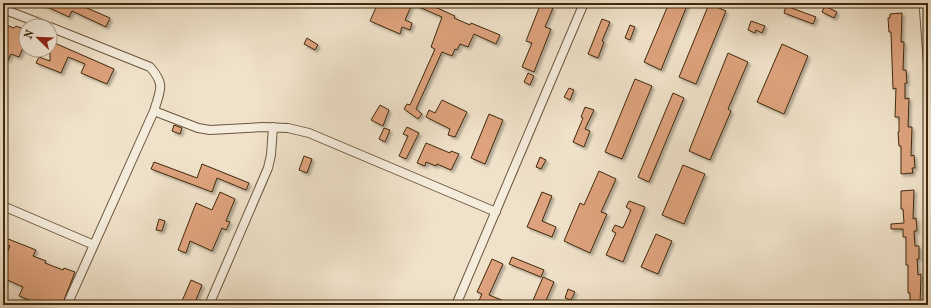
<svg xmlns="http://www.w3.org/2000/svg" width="931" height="308" font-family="'IM FELL French Canon',serif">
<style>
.building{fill:#dea37e;stroke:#3f290b;filter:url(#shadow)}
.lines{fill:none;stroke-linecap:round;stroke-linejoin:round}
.minor-casing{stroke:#6b573b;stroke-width:10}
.minor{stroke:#f5ecdd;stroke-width:8}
</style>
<defs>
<filter id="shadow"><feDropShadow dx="2.5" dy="2.5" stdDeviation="1" flood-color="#0004"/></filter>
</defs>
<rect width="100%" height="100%" fill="#f0e2ca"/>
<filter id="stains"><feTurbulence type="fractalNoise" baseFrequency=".005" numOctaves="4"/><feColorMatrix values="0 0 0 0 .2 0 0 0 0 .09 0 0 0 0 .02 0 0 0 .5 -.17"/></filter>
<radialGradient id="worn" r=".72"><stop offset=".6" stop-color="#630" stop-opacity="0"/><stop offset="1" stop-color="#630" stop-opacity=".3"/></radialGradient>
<!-- building -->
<path class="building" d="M39,3h28l5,2 1,-2h7v2l30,13 -4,9 -34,-16 -3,6z
M378,3h59l-2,4 20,9 -1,2 16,7 1,-2 29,12 -4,9 -22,-10 -6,13 -8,-3 -3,6 -2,-1 -3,7 -10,-4 -26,57 6,5 -4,5 -14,-10 3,-5 3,1 25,-56 -4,-2 11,-30 -30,-13 -7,16 7,3 -2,7 -8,-3 -2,7 -30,-13z
M541,3l12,5 -8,19 6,2 -17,43 -12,-5 10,-24 -6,-2z
M669,3h19l-27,67 -17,-8z
M709,4l17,7 -30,73 -17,-7z
M786,6l30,11 -3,7 -29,-11z
M825,6l12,6 -3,6 -12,-6z
M902,13l-1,29h3l-1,28h3l1,13h-2v16l4,-1 -1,29h4l-1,29 3,-1 1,13h-3l1,5 -12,1v-28h-2l-1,-14h1v-15h-4l1,-29 -3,1 -2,-57h-2l-1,-14h2v-4z
M602,19l8,3 -8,19 2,1 -6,16 -10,-4z
M751,21l14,5 -3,7 -6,-3 -1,3 -7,-3z
M3,24l11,4 2,-2 10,4v11l-7,16 -8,-3 -3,6 -5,-2z
M630,25l5,2 -5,13 -5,-2z
M307,38l11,7 -3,5 -11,-6z
M50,41l64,28 -7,15 -26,-11 4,-9 -17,-7 -7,16 -25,-10 3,-6 11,4z
M782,44l26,12 -24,58 -27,-12z
M728,53l20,9 -20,47 3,2 -21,49 -21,-9z
M528,73l6,3 -4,9 -6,-3z
M635,79l17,7 -30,73 -17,-7z
M569,88l5,2 -4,10 -6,-3z
M673,93l11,5 -35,84 -11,-5z
M442,100l25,12 -12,25 -7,-2 2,-6 -24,-12 3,-7 6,3z
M380,105l9,5 -6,16 -12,-6z
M585,107l9,3 -9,19 5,2 -6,16 -11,-5 10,-24 -2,-1z
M489,114l14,6 -18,44 -14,-6z
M174,125l8,3 -2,6 -8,-3z
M407,127l12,6 -13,26 -7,-3 9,-20 -5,-2z
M384,128l6,2 -5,12 -6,-3z
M426,143l24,10 1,-2 8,3 -8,16 -14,-6 -1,2 -10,-4 -1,4 -8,-3z
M304,156l8,3 -5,14 -8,-3z
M540,157l6,3 -5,9 -5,-2z
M154,162l43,16 5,-14 47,19 -3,7 -29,-12 -5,14 -61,-23z
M683,165l22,9 -21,50 -22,-9z
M599,171l17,8 -15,33 6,2 -17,39 -26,-12 16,-38 4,2z
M914,190l-1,29 3,-1 1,13h-3l1,15h4v13h-2l1,16 3,-1 -1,31h-10v-12h-2v-28h-2v-28h-3v-8h-12v-5l13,-1 -1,-14h-2v-18z
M220,192l15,7 -9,22 4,1 -4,8 -4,-2 -10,23 -22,-10 -4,12 -8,-3 18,-47 16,7z
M542,192l10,4 -10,25 14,6 -4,10 -25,-10z
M629,201l16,6 -22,55 -17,-7 10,-22 -4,-2 3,-6 8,3 8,-18 -5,-3z
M159,219l6,2 -3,10 -6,-1z
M656,234l16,7 -14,33 -17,-7z
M3,237l33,13 -3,6 13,5 -1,2 18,7 1,-2 11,4 -13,33h-20l-23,-9 4,-9 -20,-9v-16l7,-16 -7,-2z
M512,257l32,13 -3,7 -32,-13z
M492,259l11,5 -14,31 25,10h-37l5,-11 -5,-2z
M543,277l11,5 -10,23h-13z
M191,280l11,5 -8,20 -12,-4z
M568,289l7,3 -4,8 -6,-2z"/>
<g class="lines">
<defs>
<path id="minor" d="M3,9l44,17
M924,10l4,55
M50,27l100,40c16,18 10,23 4,44l-87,194
M154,111l44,17 12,2 53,-3 25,1 21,5 187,79
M3,206l91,39
M209,305l59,-137 3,-13 2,-28
M456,305l128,-302"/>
</defs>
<!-- minor casing -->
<use href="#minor" class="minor-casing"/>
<!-- minor -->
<use href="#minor" class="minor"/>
</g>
<!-- margin -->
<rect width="931" height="308" fill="none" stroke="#f0e2ca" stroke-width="16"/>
<rect x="4" y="4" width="923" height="300" fill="none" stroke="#3f290b" stroke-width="2"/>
<rect x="8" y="8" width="915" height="292" fill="none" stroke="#3f290b"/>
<!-- north arrow -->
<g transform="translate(38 38) rotate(293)"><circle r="19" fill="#f5ecdd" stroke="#ac9e89"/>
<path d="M0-3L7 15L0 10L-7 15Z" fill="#8f2418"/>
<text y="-6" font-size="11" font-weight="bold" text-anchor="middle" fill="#3f290b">N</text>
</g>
<rect width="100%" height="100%" filter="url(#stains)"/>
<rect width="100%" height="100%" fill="url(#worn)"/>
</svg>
